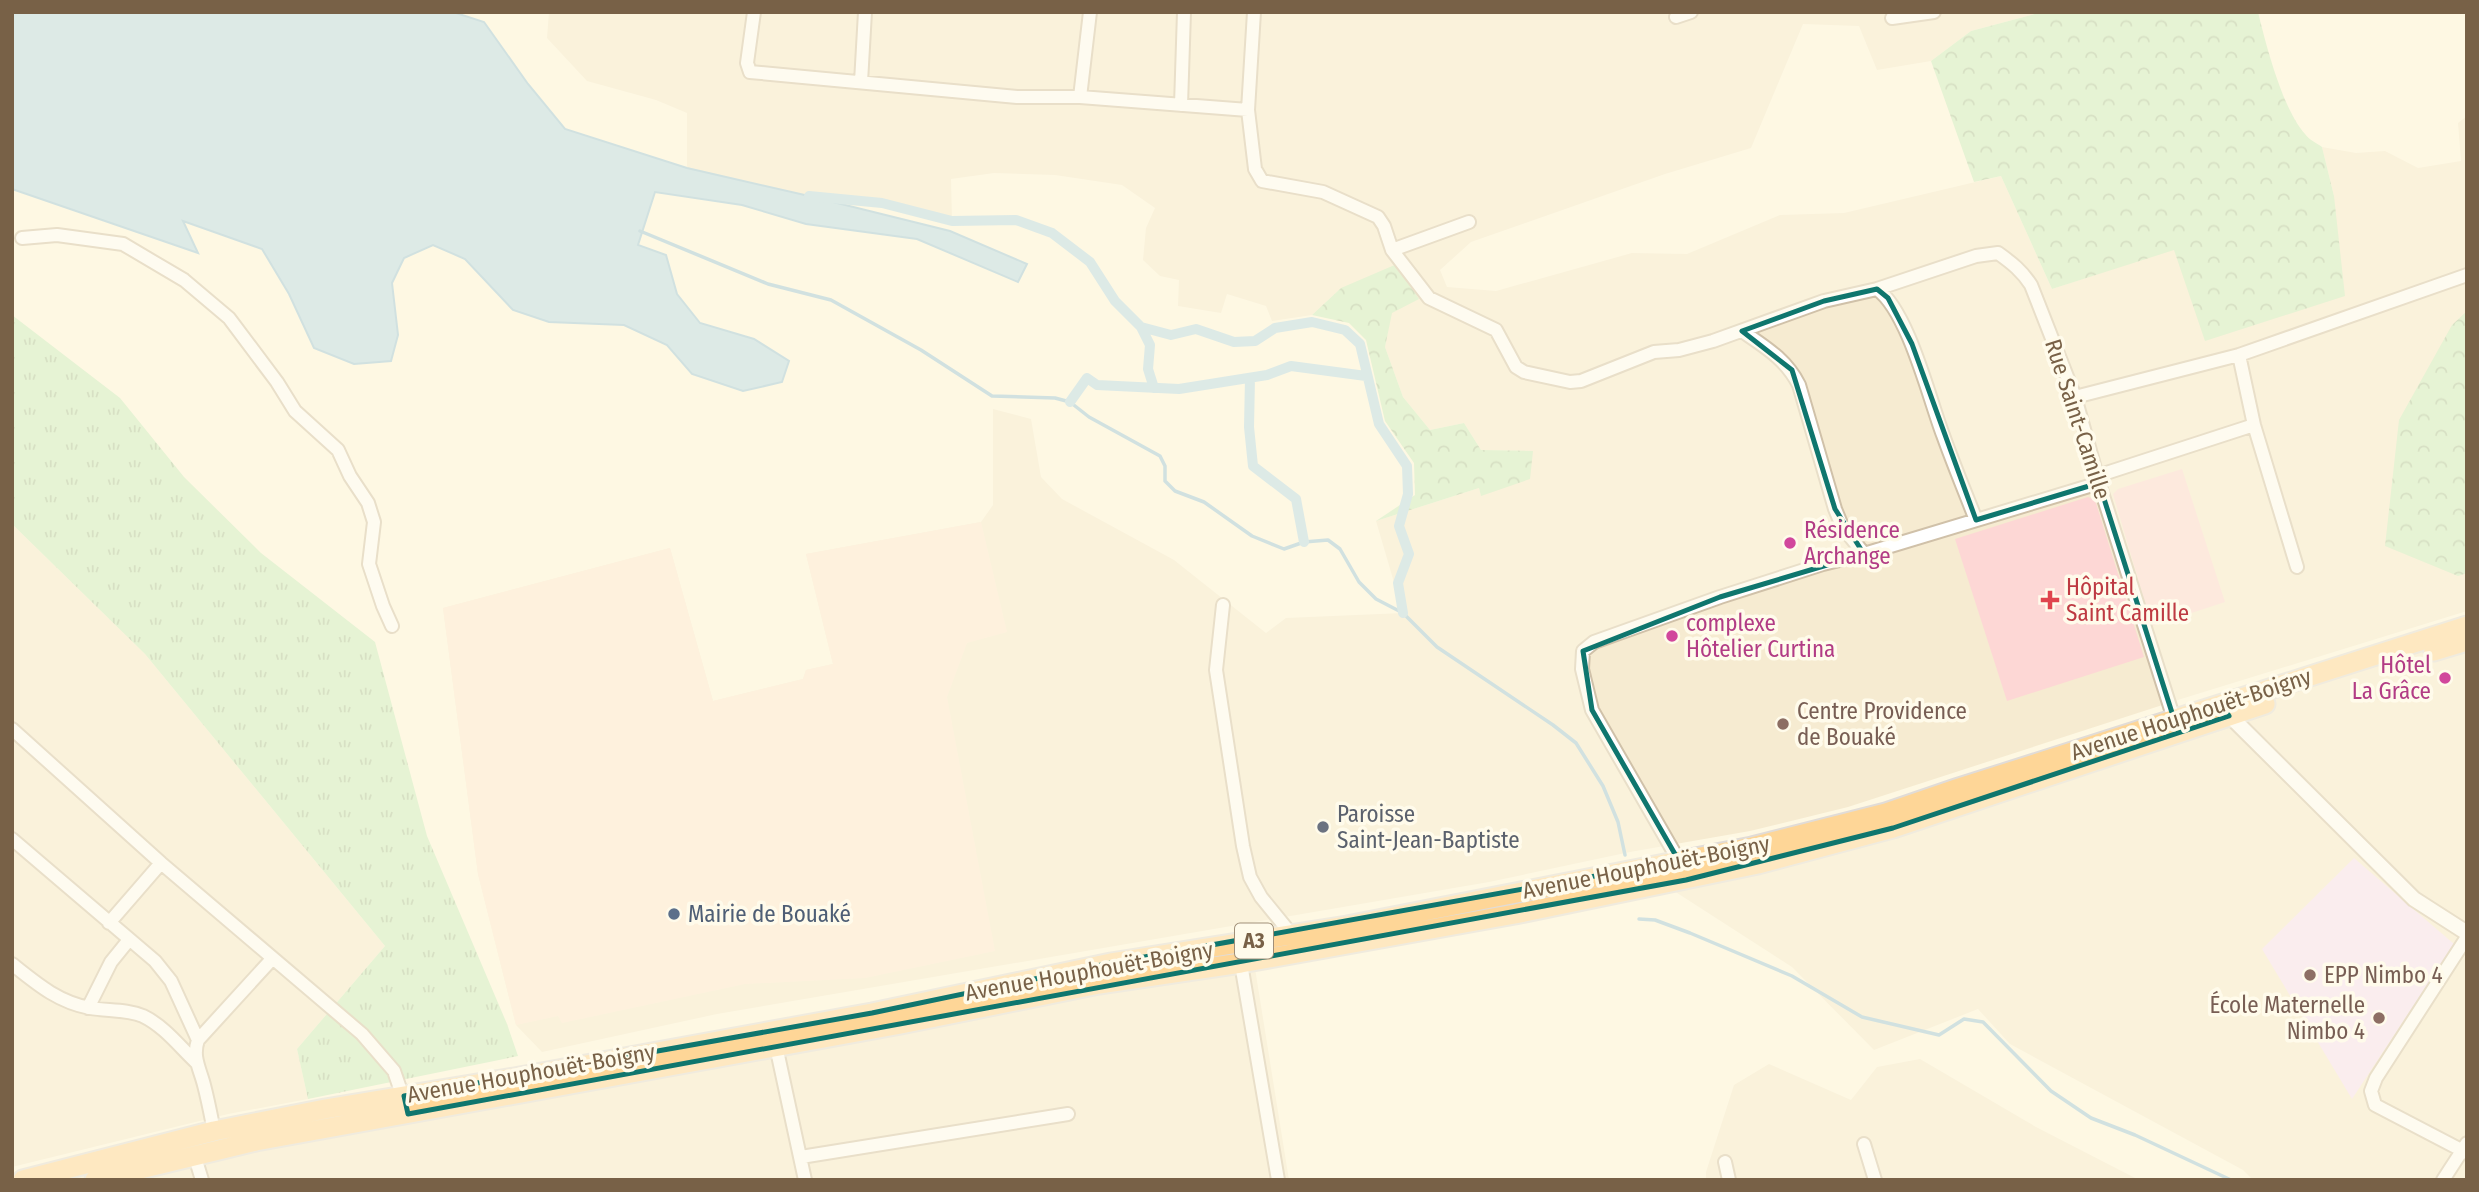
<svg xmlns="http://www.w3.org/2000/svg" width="2479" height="1192" font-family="'Fira Sans Condensed',sans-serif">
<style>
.residential{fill:#f6ebd1}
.commercial{fill:#ffe9d6}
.education{fill:#f5e0fa}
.medical{fill:#fdd7d5}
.grass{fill:url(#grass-tufts)}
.forest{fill:url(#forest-crowns)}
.water{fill:#b6d9e9;stroke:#9bc6dc;stroke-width:2}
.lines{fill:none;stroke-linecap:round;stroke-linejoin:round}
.stream{stroke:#9bc6dc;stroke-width:3.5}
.canal{stroke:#b6d9e9;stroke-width:10}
.minor-casing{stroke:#d0c1a9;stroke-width:16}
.tertiary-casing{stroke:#d0c1a9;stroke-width:18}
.trunk-casing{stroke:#e1dcd7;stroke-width:23}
.minor{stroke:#fff;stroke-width:12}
.tertiary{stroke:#fff;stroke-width:14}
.trunk{stroke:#fed697;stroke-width:19}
.marked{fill:none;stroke:#0f766e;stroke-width:5;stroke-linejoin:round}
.hotel-dot{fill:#d1479c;stroke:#fffbeb;stroke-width:2.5}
.health-dot{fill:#e0444e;stroke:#fffbeb;stroke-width:2.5}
.education-dot{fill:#8d6e63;stroke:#fffbeb;stroke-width:2.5}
.worship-dot{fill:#6b7280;stroke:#fffbeb;stroke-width:2.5}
.service-dot{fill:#5c6f8a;stroke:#fffbeb;stroke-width:2.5}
.labels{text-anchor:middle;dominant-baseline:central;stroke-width:7;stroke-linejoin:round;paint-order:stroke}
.shield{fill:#fffbeb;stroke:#a08f78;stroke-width:2}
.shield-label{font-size:21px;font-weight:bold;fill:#786147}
.street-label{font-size:23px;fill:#786147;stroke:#fffbeb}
.hotel-label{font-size:23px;fill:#b23c85;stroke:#fffbeb;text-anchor:start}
.health-label{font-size:23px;fill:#be3a42;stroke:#fffbeb;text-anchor:start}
.education-label{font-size:23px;fill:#785e54;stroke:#fffbeb;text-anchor:start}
.worship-label{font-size:23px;fill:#5b616d;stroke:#fffbeb;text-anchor:start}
.service-label{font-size:23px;fill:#4e5e75;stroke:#fffbeb;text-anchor:start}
</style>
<defs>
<pattern id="grass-tufts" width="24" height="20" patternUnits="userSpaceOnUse" patternTransform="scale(1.75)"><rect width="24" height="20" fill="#caedc0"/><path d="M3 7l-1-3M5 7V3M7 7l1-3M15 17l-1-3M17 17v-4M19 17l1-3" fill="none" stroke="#a9c39e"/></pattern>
<pattern id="forest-crowns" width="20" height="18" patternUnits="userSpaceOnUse" patternTransform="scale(1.75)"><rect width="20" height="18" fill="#caedc0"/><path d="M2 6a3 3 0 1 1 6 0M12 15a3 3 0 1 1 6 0" fill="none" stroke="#a9c39e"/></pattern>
</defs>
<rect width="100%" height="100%" fill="#fef8e3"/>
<!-- residential -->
<path class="residential" d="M549,12h1493l-71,19 -40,30 -54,9 -18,-44 -56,-2 -52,124 -86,26 -194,68 -31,28 7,17 49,4 136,-38 55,1 93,-39 64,-2 157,-37 51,113 282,-93 -12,-49 34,6 29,-2 33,17 43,-7 -3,-38 9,-7v495l-286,88 -333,108 -98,24 -120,21 -141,30 -772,132 -175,38 -26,-27 -38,-151 -35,-266 227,-60 43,153 90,-22 3,-9 27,-6 -27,-110 175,-32 12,-17v-96l38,10 10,58 21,22 112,61 92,73 20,-15 117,-5 -27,-92 103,-33 2,7 51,-44 -51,-1 -17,-27 -34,7 -27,-33 -18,-50 6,-34 -50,-25 -29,27 -40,6 -6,-15 -39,-12 -6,19 -43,-7 1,-26 -19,-4 -17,-16 3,-32 9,-20 -33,-23 -67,-10 -61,-2 -43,6 1,42 -70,-18 -73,-7 -122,-28v-55l-31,-13 -69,-19 -40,-43z
M12,524l133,130 240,292 -88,103 11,50 -80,15 -216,53z
M2467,635v545h-214l-10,-10 -233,-126 -32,-35 -104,41 -82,-83 -135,-87z
M1253,956l36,224h-1234l170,-44z
M1920,1059l116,68 103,53h-433v-8l28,-87 35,-21 82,36 26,-33z"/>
<!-- commercial -->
<path class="commercial" d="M981,522l26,110 -40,11 -20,54 48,254 -130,27 -120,6 -183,39 -4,-7 -42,9 -38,-151 -35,-266 227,-60 43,153 90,-22 3,-9 27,-6 -27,-110z"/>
<!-- education -->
<path class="education" d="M2354,858l100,86 -102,155 -90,-150z"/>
<!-- medical -->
<path class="medical" d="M2182,469l43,133 -73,24 -39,-132 5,-5z
M2088,497l7,3 49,157 -137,44 -52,-162z"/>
<!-- grass -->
<path class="grass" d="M12,315l108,83 64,79 77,76 114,89 52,194 80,188 11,32 -210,43 -11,-50 88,-103 -240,-292 -133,-130z"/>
<!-- forest -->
<path class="forest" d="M2042,12h216c8,33 25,98 47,122 4,6 12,9 17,13l12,49 11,100 -140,45 -31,-91 -122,39 -51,-113 -27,6 -43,-121 40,-30z
M1397,264l22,35 -27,14 -7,34 18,50 27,33 34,-7 17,27 52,1 -3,28 -49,17 -2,-8 -103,33 39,-26 -1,-32 -29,-42 -19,-81 -17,-17 -37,-8 29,-27z
M2467,311v262l-9,3 -73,-30 14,-126 53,-95z"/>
<!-- water -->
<path class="water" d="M12,12h441l31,10 44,62 37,45 122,39 122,28 141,35 77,33 -9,18 -101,-43 -111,-15 -64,-19 -87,-13 -17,53 28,10 11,39 23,29 54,16 35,22 -7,21 -39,9 -51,-17 -25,-29 -43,-20 -75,-3 -36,-12 -48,-51 -32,-14 -29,13 -12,25 6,52 -7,26 -37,3 -40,-16 -25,-54 -27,-45 -79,-28 15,32 -186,-64z"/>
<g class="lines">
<!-- stream -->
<path class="stream" d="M640,231l128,53 63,16 90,50 71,46 63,2 15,4 19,15 71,39 5,10v15l10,10 29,11 48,34 32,13 20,-7 24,-2 12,9 19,33 17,17 27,14 34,34 116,78 23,18 27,43 15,36 7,33
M1639,919l16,1 35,13 102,43 70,41 77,18 25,-16 19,3 68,69 40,27 44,17 96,45"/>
<!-- canal -->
<path class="canal" d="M809,196l73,7 70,18 64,-1 36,13 38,29 25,39 26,26 9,18 -2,24 6,19
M1141,327l30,8 25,-6 38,13 21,-1 20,-13 37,-6 33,8 15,14 19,80 28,42 1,28 -9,32 10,28 -11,29 5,30
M1250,378l-1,49 4,39 43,33 8,43
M1070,402l17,-24 10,7 82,4 88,-14 24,-9 75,10"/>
<defs>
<path id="minor" d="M754,12l-7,51 3,9 267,25h63l168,13
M1254,12l-6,98 7,59 7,12 61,11 55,25 6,9 8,24 37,48 67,32 20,37 8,5 46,10 11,-1 73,-29 25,-2 34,-9 111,-40 53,-12 99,-33 22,-3c14,10 24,18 33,32l44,112 24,86 75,236
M1676,17l15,-5
M1892,18l42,-6
M861,82l4,-70
M1080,97l10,-85
M1181,105l3,-93
M22,238l35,-3 66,9 61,36 45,38 48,64 18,29 43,39 12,26 18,27 6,19 -5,42 14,42 9,20
M1392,250l77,-28
M1877,289c31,22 52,109 66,146 10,28 22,57 33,85
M1742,331c23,16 44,28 57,54l36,124 7,17 22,28
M2239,355l15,70 43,142
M2075,397l164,-42 228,-80
M2097,476l157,-51
M1223,605l-7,65 27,176 7,31 11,20 31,38
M12,729l149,134 201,171 32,37 11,32
M12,839l143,122 16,20 27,59
M1679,861l-87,-151 -10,-41 1,-18 11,-9 126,-45 103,-33 41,-10 235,-71
M109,923l52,-60
M2467,937l-91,141 -5,13 4,14 92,48
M1240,958l38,222
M12,964c25,20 46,38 78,44 18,3 37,1 53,8 21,10 37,31 53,46
M88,1008l23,-46 17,-21
M776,1046l29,134
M214,1131c-3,-15 -6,-31 -10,-46 -4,-16 -12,-28 -6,-45l74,-81
M1864,1144l11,36
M194,1154l8,26
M801,1157l267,-43
M1725,1162l4,18
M2443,1180l24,-37"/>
<path id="tertiary" d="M2225,711l189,188 53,34"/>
<path id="trunk" d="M2434,651l33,-10
M23,1180l191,-49 111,-22 189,-31 358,-65 239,-50 236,-37 405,-79 134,-34 70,-24 511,-163
M95,1180l161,-39 645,-117 198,-40 142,-21 274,-49 243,-50 135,-36 372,-124"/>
</defs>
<!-- minor casing -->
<use href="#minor" class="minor-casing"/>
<!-- tertiary casing -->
<use href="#tertiary" class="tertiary-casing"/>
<!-- trunk casing -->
<use href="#trunk" class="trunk-casing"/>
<!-- minor -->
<use href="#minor" class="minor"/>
<!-- tertiary -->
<use href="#tertiary" class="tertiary"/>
<!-- trunk -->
<use href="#trunk" class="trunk"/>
</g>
<!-- marked area -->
<path d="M0 0H2479V1192H0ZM1877,289l11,9 24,46 64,176 123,-37 75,236 47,-15 8,12 -336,112 -207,52 -1278,234 -4,-18 468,-83 239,-50 568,-102 -87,-151 -9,-59 137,-54 144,-43 -29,-45 -43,-139 -50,-39 82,-30z" fill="#fef8e3" fill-opacity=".55" fill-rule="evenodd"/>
<path class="marked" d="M1877,289l11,9 24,46 64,176 123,-37 75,236 47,-15 8,12 -336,112 -207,52 -1278,234 -4,-18 468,-83 239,-50 568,-102 -87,-151 -9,-59 137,-54 144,-43 -29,-45 -43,-139 -50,-39 82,-30z"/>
<!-- markers -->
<g class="hotel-dot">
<circle cx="1790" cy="543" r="7"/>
<circle cx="1672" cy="636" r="7"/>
<circle cx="2445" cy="678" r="7"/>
</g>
<path class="health-dot" d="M2046.5 589.5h7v7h7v7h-7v7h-7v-7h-7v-7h7z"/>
<g class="education-dot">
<circle cx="1783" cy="724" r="7"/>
<circle cx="2310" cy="975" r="7"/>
<circle cx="2379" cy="1018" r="7"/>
</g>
<circle class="worship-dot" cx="1323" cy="827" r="7"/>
<circle class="service-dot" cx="674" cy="914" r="7"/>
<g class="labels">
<!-- shield labels -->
<rect class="shield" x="1235" y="923.5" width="38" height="35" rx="5"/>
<g class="shield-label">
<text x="1254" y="941">A3</text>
</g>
<!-- street labels -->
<g class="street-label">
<text transform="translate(2078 419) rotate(72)">Rue Saint-Camille</text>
<text transform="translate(2191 714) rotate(-18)">Avenue Houphouët-Boigny</text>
<text transform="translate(1646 867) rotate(-11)">Avenue Houphouët-Boigny</text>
<text transform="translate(1089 971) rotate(-10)">Avenue Houphouët-Boigny</text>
<text transform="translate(531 1073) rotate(-10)">Avenue Houphouët-Boigny</text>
</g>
<!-- hotel labels -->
<g class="hotel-label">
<text x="1804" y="530">Résidence<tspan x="1804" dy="26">Archange</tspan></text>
<text x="1686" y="623">complexe<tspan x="1686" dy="26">Hôtelier Curtina</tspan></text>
<text x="2431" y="665" text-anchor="end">Hôtel<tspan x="2431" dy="26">La Grâce</tspan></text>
</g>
<!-- health labels -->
<g class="health-label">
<text x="2066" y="587">Hôpital<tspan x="2066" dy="26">Saint Camille</tspan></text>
</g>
<!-- education labels -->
<g class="education-label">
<text x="1797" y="711">Centre Providence<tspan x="1797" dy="26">de Bouaké</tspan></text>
<text x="2324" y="975">EPP Nimbo 4</text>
<text x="2365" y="1005" text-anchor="end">École Maternelle<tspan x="2365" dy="26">Nimbo 4</tspan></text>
</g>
<!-- worship labels -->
<g class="worship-label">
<text x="1337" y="814">Paroisse<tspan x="1337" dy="26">Saint-Jean-Baptiste</tspan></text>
</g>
<!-- service labels -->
<g class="service-label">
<text x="688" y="914">Mairie de Bouaké</text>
</g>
</g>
<!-- border -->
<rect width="2479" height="1192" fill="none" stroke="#786147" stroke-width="28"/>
</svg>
